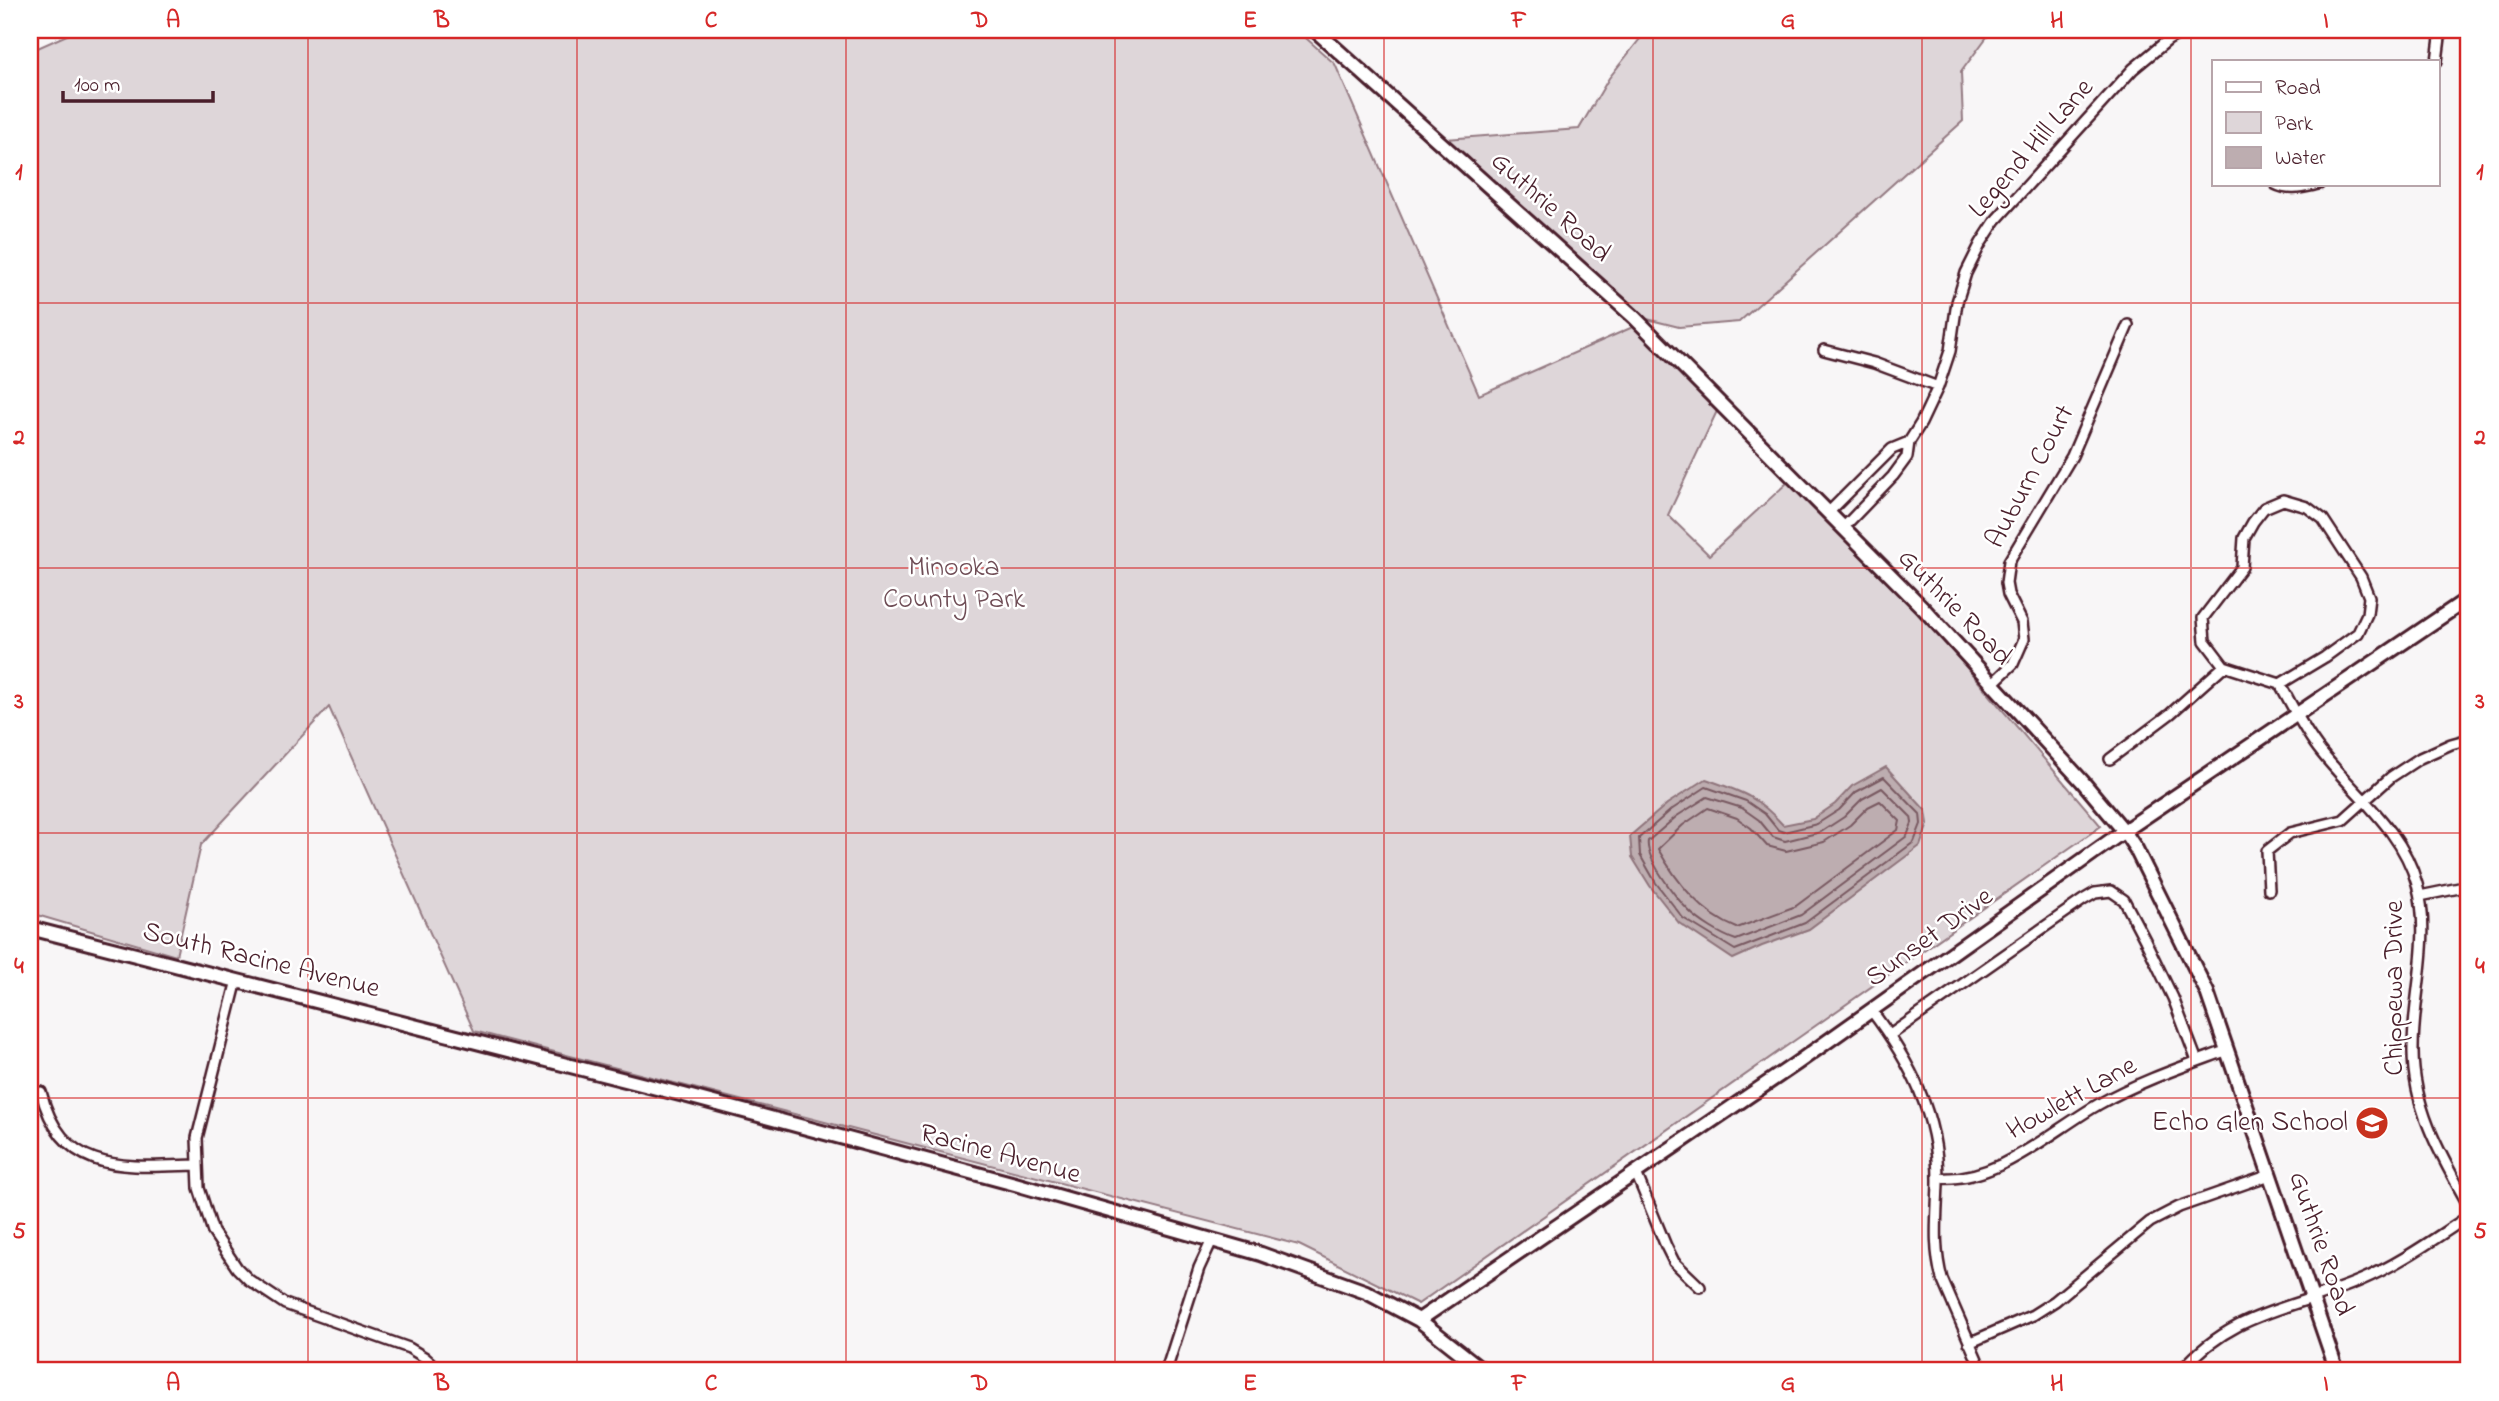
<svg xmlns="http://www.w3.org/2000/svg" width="2499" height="1401" font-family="'Indie Flower',sans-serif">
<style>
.green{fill:#ded6d9;stroke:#947a82;stroke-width:2}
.water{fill:#bdadb0;stroke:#8f747b;stroke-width:2}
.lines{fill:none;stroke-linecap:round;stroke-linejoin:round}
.shore{stroke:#785860;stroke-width:2}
.street-casing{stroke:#4a1f2b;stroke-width:14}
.secondary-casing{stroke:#4a1f2b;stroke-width:18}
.street{stroke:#fff;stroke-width:9}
.secondary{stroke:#fff;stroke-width:12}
.grid{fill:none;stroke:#d62828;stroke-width:2;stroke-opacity:0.55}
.labels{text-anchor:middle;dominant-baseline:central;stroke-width:5;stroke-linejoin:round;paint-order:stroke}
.street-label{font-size:28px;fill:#4a1f2b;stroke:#fff}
.park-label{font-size:28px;fill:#6f4d56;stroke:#fff}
.poi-label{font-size:28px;fill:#4a1f2b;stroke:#fff;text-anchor:end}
.neatline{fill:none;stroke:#d62828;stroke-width:2.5}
.grid-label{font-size:23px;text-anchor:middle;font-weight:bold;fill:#d62828}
</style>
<rect width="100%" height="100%" fill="#f8f6f7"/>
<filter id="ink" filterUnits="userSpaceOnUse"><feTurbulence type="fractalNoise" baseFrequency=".0143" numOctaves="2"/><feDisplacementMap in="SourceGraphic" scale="14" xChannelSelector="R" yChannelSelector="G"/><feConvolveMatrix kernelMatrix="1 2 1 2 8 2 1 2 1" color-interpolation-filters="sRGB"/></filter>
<g filter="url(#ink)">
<!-- green -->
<path class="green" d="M78,30h1219l38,34 144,331 156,-69 83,83 -50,106 41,40 79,-73 133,132 180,212 -683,478 -119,-59 -825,-214 -145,-324 -128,138 -25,111 -146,-43v-864l1,2z
M1647,30h345l-31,42 2,49 -224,201 -60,5 -32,-8 -202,-180 134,-10 30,-51z"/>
<!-- water -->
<path class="water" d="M1886,767l40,44 2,13 -8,22 -111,83 -47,17 -29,13 -54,-36 -29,-37 -18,-29 -2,-21 37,-32 39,-25c36,13 51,17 77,46l30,-6 22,-15 17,-18z"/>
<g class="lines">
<!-- shore -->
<path class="shore" d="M1884,777l36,37 1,10 -7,18 -109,81 -70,27 -52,-32 -27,-35 -16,-28 -1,-17 32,-28 35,-23 40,14 19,13 13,16 6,2 33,-8 22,-14 17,-18z
M1882,788l29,29 1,6 -5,13 -106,79 -65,25c-15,-5 -36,-18 -47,-29 -13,-13 -44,-53 -41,-70l29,-25 30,-19 35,11 17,12 14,17 12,4 36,-9 23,-15 18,-18z
M1880,801l20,20 -2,9 -102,76 -59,22c-36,-14 -60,-46 -79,-79l25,-24 25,-17 29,10 14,10 16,18 19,5 38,-9 26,-17 18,-18z"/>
<defs>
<path id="street" d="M1516,31l1,-1
M2437,61l4,-31
M2275,184c15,8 29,3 44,0
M1824,350l50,13 64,24
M1828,513l64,-64 17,-7
M1843,528l50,-52 14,-19 2,-15 12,-19 17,-36 12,-36 7,-49 9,-29 15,-30 15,-23 137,-151 35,-29 18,-10
M1993,683l20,-19 11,-25 -2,-17 -14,-28 -2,-11 3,-22 63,-105 56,-131
M2280,684l45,-27 33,-24 9,-19 2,-17 -8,-20 -38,-58 -16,-12 -24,-7 -19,8 -11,14 -9,16 -2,29 -39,51 2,23 19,25 56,18c13,23 24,47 41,68 34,43 81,77 96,132 15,54 -4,110 -4,164 -1,59 28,108 56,158
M2110,759l60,-45 54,-48
M2269,890l-2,-39 23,-18 53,-13 48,-43 29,-19 31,-14 18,-5
M2420,896l49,-10
M237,980l-40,158 2,50 14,44 24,36 12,12 36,24 124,44 15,9 16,14
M1871,1010c39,51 68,107 67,173 -1,33 -5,63 4,96l40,92
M1890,1035l193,-135 12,-7 16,-2 13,9 21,40 28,58 24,63
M41,1092c21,84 85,75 155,73
M1636,1173l30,73 8,16 26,25
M1938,1178c59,5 112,-46 161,-74 41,-23 86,-38 129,-54
M1969,1343l64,-28 22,-14 95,-79 29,-15 91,-32
M1166,1371l33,-103 13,-28
M2181,1371c52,-60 109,-61 178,-90 39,-16 75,-42 110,-65
M2463,1371l6,-3"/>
<path id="secondary" d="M1315,30l319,287 288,290 160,174 42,50 12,18 71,143 130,379
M30,928l654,167 331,89 246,70 105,38 53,28 65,51
M1419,1320l378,-257 327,-232 345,-233"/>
</defs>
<!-- street casing -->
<use href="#street" class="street-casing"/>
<!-- secondary casing -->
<use href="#secondary" class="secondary-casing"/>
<!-- street -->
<use href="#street" class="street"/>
<!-- secondary -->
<use href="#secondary" class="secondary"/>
</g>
</g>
<!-- grid -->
<path class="grid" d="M308,30v1341M577,30v1341M846,30v1341M1115,30v1341M1384,30v1341M1653,30v1341M1922,30v1341M2191,30v1341M30,303h2439M30,568h2439M30,833h2439M30,1098h2439"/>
<!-- icons -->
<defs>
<symbol id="school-disc" viewBox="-11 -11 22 22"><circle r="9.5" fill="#c8321e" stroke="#fff"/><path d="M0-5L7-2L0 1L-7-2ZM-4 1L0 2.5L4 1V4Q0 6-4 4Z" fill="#fff"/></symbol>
</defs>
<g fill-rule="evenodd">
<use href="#school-disc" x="2353" y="1104" width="38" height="38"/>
</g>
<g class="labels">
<!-- street labels -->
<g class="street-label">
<text transform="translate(2032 149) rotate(-49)">Legend Hill Lane</text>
<text transform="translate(1550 208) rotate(42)">Guthrie Road</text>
<text transform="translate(2031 477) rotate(-62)">Auburn Court</text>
<text transform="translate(1954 608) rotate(46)">Guthrie Road</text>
<text transform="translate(1930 938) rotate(-36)">Sunset Drive</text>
<text transform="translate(261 961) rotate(14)">South Racine Avenue</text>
<text transform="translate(2395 988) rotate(-90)">Chippewa Drive</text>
<text transform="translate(2072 1099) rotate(-29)">Howlett Lane</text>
<text transform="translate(1000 1155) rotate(15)">Racine Avenue</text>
<text transform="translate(2320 1244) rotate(71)">Guthrie Road</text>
</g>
<!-- park labels -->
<g class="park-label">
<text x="954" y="568">Minooka<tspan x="954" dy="32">County Park</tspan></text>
</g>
<!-- poi labels -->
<g class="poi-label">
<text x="2348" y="1123">Echo Glen School</text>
</g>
</g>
<!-- margin -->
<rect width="2499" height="1401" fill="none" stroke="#fff" stroke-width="77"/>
<!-- legend -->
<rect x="2212" y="60" width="228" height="126" fill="#ffffff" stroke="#b7a5aa" stroke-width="2"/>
<rect x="2226" y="82" width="35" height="10" fill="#ffffff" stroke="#b7a5aa" stroke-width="2"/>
<text x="2275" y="94" font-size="21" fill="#4a1f2b">Road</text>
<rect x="2226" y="112" width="35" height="21" fill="#ded6d9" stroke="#b7a5aa" stroke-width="2"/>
<text x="2275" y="130" font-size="21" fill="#4a1f2b">Park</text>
<rect x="2226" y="147" width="35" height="21" fill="#bdadb0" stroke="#b7a5aa" stroke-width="2"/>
<text x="2275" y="164" font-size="21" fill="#4a1f2b">Water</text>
<!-- scale -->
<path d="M63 91v10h150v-10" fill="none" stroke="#4a1f2b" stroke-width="3.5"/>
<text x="74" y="91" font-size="21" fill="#4a1f2b" stroke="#ffffff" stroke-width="5" paint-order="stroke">100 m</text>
<rect x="38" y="38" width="2422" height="1324" class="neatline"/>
<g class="grid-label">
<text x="173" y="27">A</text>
<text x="442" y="27">B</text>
<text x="711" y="27">C</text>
<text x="980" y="27">D</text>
<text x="1250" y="27">E</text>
<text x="1519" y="27">F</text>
<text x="1788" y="27">G</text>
<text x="2057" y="27">H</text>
<text x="2326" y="27">I</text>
<text x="19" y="179">1</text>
<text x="2480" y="179">1</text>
<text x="19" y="444">2</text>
<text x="2480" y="444">2</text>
<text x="19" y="708">3</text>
<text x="2480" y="708">3</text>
<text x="19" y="973">4</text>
<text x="2480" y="973">4</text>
<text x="19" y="1238">5</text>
<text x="2480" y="1238">5</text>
<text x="173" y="1390">A</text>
<text x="442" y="1390">B</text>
<text x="711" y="1390">C</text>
<text x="980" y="1390">D</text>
<text x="1250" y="1390">E</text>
<text x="1519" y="1390">F</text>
<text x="1788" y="1390">G</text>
<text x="2057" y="1390">H</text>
<text x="2326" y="1390">I</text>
</g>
</svg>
